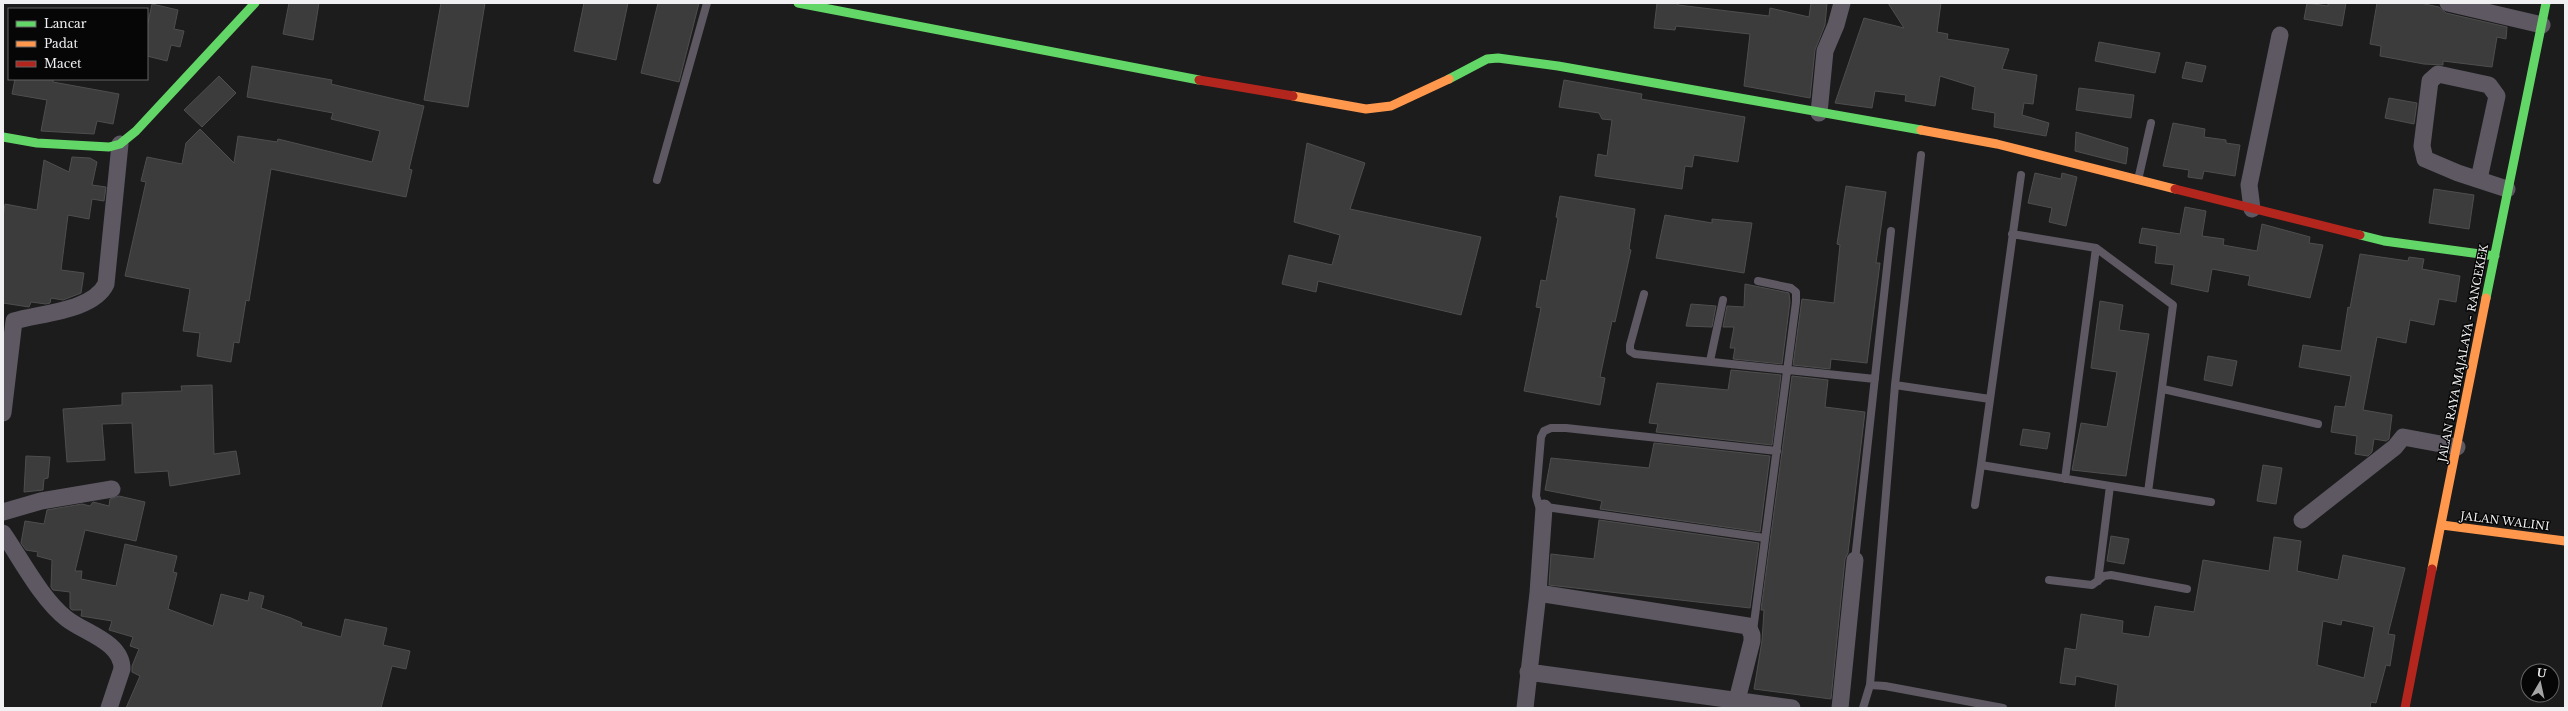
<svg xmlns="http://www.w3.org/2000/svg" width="2568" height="711" font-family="'Libre Baskerville',serif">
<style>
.building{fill:#3c3c3c;stroke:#4e4e4e;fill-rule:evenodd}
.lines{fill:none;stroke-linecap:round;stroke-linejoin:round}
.lane{stroke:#5e5863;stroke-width:8}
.street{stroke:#5e5863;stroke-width:17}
.fast{stroke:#63d668;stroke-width:9}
.slow{stroke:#ff974d;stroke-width:9}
.jam{stroke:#b3261e;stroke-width:9}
.labels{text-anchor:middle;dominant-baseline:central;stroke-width:3;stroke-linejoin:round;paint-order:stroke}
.street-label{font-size:11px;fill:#f0eff1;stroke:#060607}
</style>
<rect width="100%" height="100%" fill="#1c1c1c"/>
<!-- building -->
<path class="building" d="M289,3h30l-6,37 -30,-6z
M441,3h44l-17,104 -44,-7z
M584,3h44l-12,57 -42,-9z
M658,3h41l-20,79 -38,-9z
M1657,3h21v2l91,11 1,-8 39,9 2,-14h16l-2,22 -10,25 -5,48 -66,-12 6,-52 -74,-8 -1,4 -21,-2z
M1888,3h53l-4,29 11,2 -1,5 62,10 -7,20 35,6 -4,29 -9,-1 -2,12 27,8 -3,13 -52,-9 1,-14 -23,-4 3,-22 -35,-11 -5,30 -30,-5 1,-6 -31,-4 -3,17 -37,-5 29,-85 40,10z
M2307,3l21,3v-3h18l-4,23 -38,-7z
M2377,3h43l19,4 7,6 61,14 -1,12 -9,-2 -5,30 -49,-6v4l-19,-1 -44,-8 1,-10 -11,-2z
M152,4l26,6 -4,19 10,2 -4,16 -9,-2 -4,16 -20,-5v-29z
M2099,42l61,11 -5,20 -60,-12z
M2186,62l20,4 -4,16 -20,-4z
M252,66l80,14 -1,4 93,22 -15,63 3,1 -6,27 -135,-28 -22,132 -3,-1 -7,43 -5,-1 -3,20 -34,-6 3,-23 -17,-2 7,-42 -65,-13 21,-94 -5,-1 6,-24 35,7 4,-21 14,-14 34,34 4,-27 39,6 1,-3 94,23 8,-31 -49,-12 2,-6 -86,-16z
M219,76l17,17 -34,34 -18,-17z
M15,79h38v3l66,12 -6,30 -16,-3 -3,13 -53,-3 6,-31 -35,-6z
M1564,80l78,14 -1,5 104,18 -7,45 -44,-7 -2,12 -7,-1 -3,23 -87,-13 3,-22 9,2 5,-36 -10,-1 -3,-6 -40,-6z
M2079,88l55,7 -3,23 -55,-8z
M2389,98l28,5 -3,21 -29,-6z
M2173,123l32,6 -1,8 22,3v3l14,2 -5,31 -31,-5 -2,8 -14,-2 1,-7 -26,-4z
M2076,132l52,16 -2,16 -51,-13z
M1307,143l58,20 -15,46 131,28 -20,78 -143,-34 -2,11 -34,-8 7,-29 43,10 8,-30 -46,-13z
M72,157l18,1 7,4 -5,23 14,2 -2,14 -12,-2 -3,20 -21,-4 -7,55 23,3 -3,20 -18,7 -12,-2 -1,5 -4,1 -15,-2 -2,5 -26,-4v-86l2,-13 32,6 7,-50 25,12z
M2035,173l26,6 1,-6 15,4 -11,49 -17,-4 3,-14 -24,-5z
M1846,186l40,6 -10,71h4l-13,100 -36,-4 -1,10 -37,-4 9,-66 32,4 6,-58 -3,-1z
M2434,189l40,6 -5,34 -40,-6z
M1560,196l75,13 -6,40 2,1 -16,72 -3,-1 -12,56 5,1 -5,27 -76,-14 17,-83 -5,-1 5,-27 5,1 12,-63 -2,-1z
M2185,207l21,4 -4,25 22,3 -1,6 34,6 5,-27 48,13 -1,6 14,2 -13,53 -62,-13 2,-9 -38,-7 -4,23 -37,-8 3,-19 -19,-2 2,-17 -18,-3 3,-15 38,6z
M1665,215l47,8v-4l40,4 -8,50 -88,-15z
M2360,254l48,7 1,-4 15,2 -2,10 38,7 -4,26 -17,-3 -5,26 -24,-5 -4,23 -29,-6 -14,73 29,5 -3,24 -3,2 -12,-2 -2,13 -4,4 -13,-2 2,-18 -26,-4 4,-26 10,1 6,-31 -52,-9 4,-22 38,6 7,-44 2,1z
M1745,284l44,9 1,9 -8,62 -49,-5 2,-11h-5l4,-21h-11l4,-21 17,1z
M2100,301l23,4 -4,25 30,4 -23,142 -54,-6 9,-47 26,4 10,-55 -26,-4z
M1691,304l25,2 -4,21 -26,-1z
M2208,356l29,5 -5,25 -28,-6z
M1731,370l50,5 -9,70 -116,-13 2,-8 -9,-1 8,-40 71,7z
M1792,376l36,4 -3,27 40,5 -17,141 -3,6 -14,140 -77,-10 8,-48 2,-31h-3z
M212,385l2,69 22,-3 4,23 -70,12 -2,-15 -33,2 -3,-50 -30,1 3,36 -38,2 -4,-53 59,-4v-12l60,-2 -1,-5z
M2023,429l27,4 -3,16 -27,-4z
M1654,443l116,13 -10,76 -160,-23 2,-8 -57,-11 6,-32 98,10z
M26,456l24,1 -2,21 -4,1 -1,11 -19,2z
M2263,465l19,3 -6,36 -19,-3z
M119,496l26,6 -9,39 -51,-11 -10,41h7l-1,8 35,7 9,-42 52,12 -4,16 4,1 -9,36 45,17 8,-32 27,7 2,-9 14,4 -3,12 30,10 11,5 -1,3 40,11 4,-18 42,9 -4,17 27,6 -4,18 -14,-3 -11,42h-255l14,-32 -8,-4v-6l7,-17 -9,-3 3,-9 -24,-7 3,-9 -31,-5 1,-6h-10l-2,-2v-16l-17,-2 -2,-3 1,-27 -15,-4 1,-4 -12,-2 -5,-7 4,-22 19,3 3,-14 35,-6 8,2 3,-4 16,4 1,-7z
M1599,520l160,23 -9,65 -201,-23 2,-31 43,5z
M2111,536l18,3 -5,25 -17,-3z
M2274,537l27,4 -4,30 41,9 5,-25 62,13 -17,66 7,1 -5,31 -4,-1 -10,38 -5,-1 -1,6h-255l3,-23 -42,-9 -1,9 -15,-2 5,-35 11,2 5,-36 42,7 -1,12 27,4 6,-31 39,6 9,-52 66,11zM2342,620l32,7 -10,51 -47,-13 6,-44 18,4z"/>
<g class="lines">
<!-- lane -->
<path class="lane" d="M657,180l50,-177
M2138,180l13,-57
M2012,234l84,14 77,57 -25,187
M1644,294l-14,51v6l5,3 240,25
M1710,361l13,-61
M1895,385l95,14
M2163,389l155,35
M1981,465l40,-290
M2065,479l31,-231
M2110,486l101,16
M1975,505l6,-40 129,21 -12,95
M1765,538l-226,-32 -3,-10 5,-59 3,-6 7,-3h15l211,23
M1855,560l36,-329
M2049,580l43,5 12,-9 7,-1 76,14
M1753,631l43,-329v-10l-5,-4 -33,-7
M1870,685l25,-300 26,-230
M1863,708l7,-23 15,1 118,22"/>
<!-- street -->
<path class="street" d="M2448,3l94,22
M1819,113l6,-62 11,-26 6,-22
M2479,179l18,-83 -8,-11 -51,-11 -8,7 -8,65 3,13 33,14 49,16
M2252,209l-3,-24 31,-150
M3,413l11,-92c27,-8 79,-10 92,-37l14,-140
M3,512l38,-11 71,-12
M2302,520l93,-73 8,-10 54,10
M3,533c18,26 39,67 64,86 18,14 55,23 55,50l-13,39
M1538,593l210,33 4,9v6l-17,67
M1528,672l264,36
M1525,708l13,-115 6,-85
M1840,708l15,-148"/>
<!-- fast -->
<path class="fast" d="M798,3l401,77
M1449,79l38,-20 11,-1 60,8 363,64
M3,137l34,6 72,4 11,-3 16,-13 119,-128
M2360,235l24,6 111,15
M2486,298l60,-295"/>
<!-- slow -->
<path class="slow" d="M1293,96l73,13 25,-3 58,-27
M1921,130l76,14 178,45
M2442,525l123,16
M2432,569l54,-271"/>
<!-- jam -->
<path class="jam" d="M1199,80l94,16
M2175,189l185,46
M2405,708l27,-139"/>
</g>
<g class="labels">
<!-- street labels -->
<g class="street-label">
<text transform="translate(2463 353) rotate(-79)">JALAN RAYA MAJALAYA - RANCEKEK</text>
<text transform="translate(2505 521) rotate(7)">JALAN WALINI</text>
</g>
</g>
<!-- border -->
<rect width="2568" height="711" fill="none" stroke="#f0eff1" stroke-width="8"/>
<!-- legend -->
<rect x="8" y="8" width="140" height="72" fill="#060607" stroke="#646365"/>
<rect x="16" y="21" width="20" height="6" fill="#63d668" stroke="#646365"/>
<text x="44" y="28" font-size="12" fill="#f0eff1">Lancar</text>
<rect x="16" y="41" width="20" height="6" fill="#ff974d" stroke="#646365"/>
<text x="44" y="48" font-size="12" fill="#f0eff1">Padat</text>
<rect x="16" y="61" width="20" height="6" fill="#b3261e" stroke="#646365"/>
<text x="44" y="68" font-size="12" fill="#f0eff1">Macet</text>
<!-- north arrow -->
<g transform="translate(2540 683) rotate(9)"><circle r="19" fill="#060607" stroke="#646365"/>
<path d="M0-3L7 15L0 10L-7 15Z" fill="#a6a5a6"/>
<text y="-6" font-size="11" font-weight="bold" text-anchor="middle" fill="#f0eff1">U</text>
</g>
</svg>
